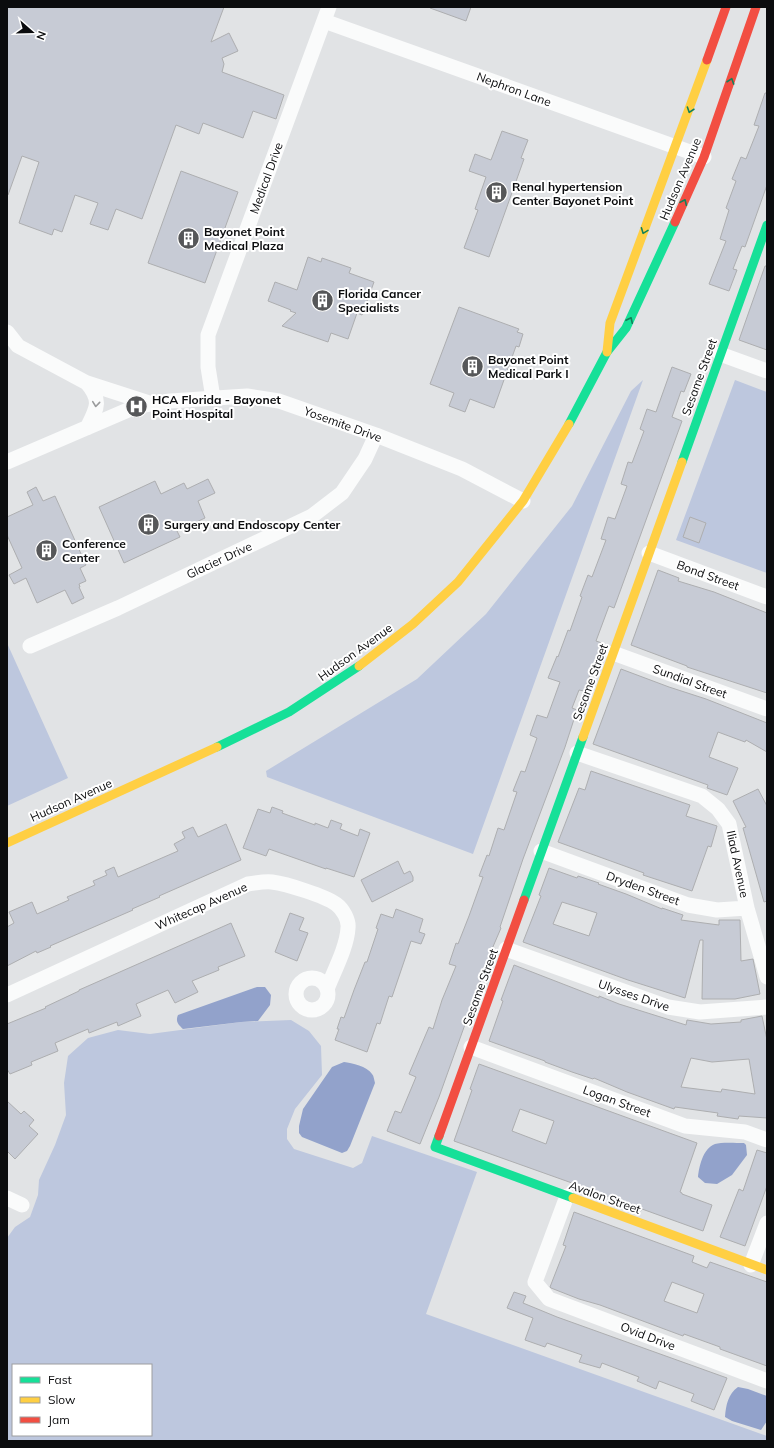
<svg xmlns="http://www.w3.org/2000/svg" width="774" height="1448" font-family="Mulish,sans-serif">
<style>
.green{fill:#bdc7de;fill-rule:evenodd}
.water{fill:#92a2cb}
.building{fill:#c7cbd5;stroke:#adaeb0;fill-rule:evenodd}
.lines{fill:none;stroke-linecap:round;stroke-linejoin:round}
.street{stroke:#fafbfb;stroke-width:15}
.fast{stroke:#16e098;stroke-width:9}
.slow{stroke:#ffcf43;stroke-width:9}
.jam{stroke:#f24e42;stroke-width:9}
.oneway{stroke:#11815a}
.oneway2{stroke:#9a9b9c}
.labels{text-anchor:middle;dominant-baseline:central;stroke-width:4;stroke-linejoin:round;paint-order:stroke}
.street-label{font-size:12px;fill:#0b0c0e;stroke:#fff}
.poi-label{font-size:12px;font-weight:bold;fill:#0b0c0e;stroke:#fff;text-anchor:start}
</style>
<rect width="100%" height="100%" fill="#e1e3e5"/>
<!-- green -->
<path class="green" d="M643,380l-170,474 -206,-77 -1,-6 151,-92 69,-65 86,-108 59,-115z
M735,380l32,12v181l-91,-33z
M7,643l61,135 -61,28z
M291,1020l18,11 12,15 1,29 -27,34 -8,20v10l7,10 59,19 9,-5 10,-27 105,36 -51,142 341,122v5h-760v-203l8,-11 15,-10 8,-22 1,-15 16,-35 11,-30 -2,-32 4,-27 20,-18 30,-8 32,4 91,-12zM13,1365h138v70h-138z"/>
<!-- water -->
<path class="water" d="M257,987h8l6,8 -1,10 -12,16 -17,1 -58,7c-4,-4 -8,-7 -5,-14z
M344,1062c8,1 23,4 28,12 2,2 2,6 3,9l-25,63 -3,5 -5,2 -40,-16 -3,-4v-7l4,-17 29,-42z
M744,1143l2,2 1,10 -15,20 -15,9 -12,-1 -7,-6c1,-10 5,-29 17,-33 6,-2 21,-1 29,-1z
M738,1387l10,2 19,7v25l-6,9 -29,-9 -7,-4c1,-12 3,-23 13,-30z"/>
<!-- building -->
<path class="building" d="M7,7h217l-13,35 18,-9 9,18 -16,7 2,6 -2,8 62,23 -8,24 -23,-8 -10,27 -40,-15 -4,11 -23,-9 -34,94 -26,-10 -8,21 -18,-6 8,-21 -23,-8 -13,37 -8,-3 -2,6 -33,-12 20,-61 -17,-6 -14,39h-1z
M430,7h41l-5,14 -36,-13z
M765,93h2v92l-22,62 -3,-1 -9,23 4,1 -8,21 -20,-7 17,-43 -6,-2 9,-29 -3,-2 10,-27 -4,-2 9,-22 5,2 13,-33 -5,-1z
M502,131l26,9 -7,18 3,1 -35,98 -25,-9 14,-38 -3,-1 11,-32 -17,-6 6,-17 16,6z
M181,171l57,21 -33,91 -57,-20z
M308,257l13,5 1,-4 29,10 -2,5 25,9 -12,33 -5,-2 -9,26 -17,-6 -3,9 -46,-16 14,-13 -6,-2 1,-1 -23,-9 7,-19 22,8z
M765,266h2v84l-28,-10z
M459,307l60,22 -2,3 6,2 -4,13 -3,-1 -22,62 -24,-9 -5,13 -16,-6 5,-13 -24,-9z
M672,367l19,7 -7,18 -3,-1 -9,26 10,4 -68,187 -5,-2 -13,35 6,2 -18,48 -5,-1 -7,18 5,2 -12,37 -42,112 -23,68 1,1 -9,21 -53,148 -19,47 -33,-13 8,-20 6,2 15,-36 -7,-3 20,-47 4,2 9,-29 14,-34 -7,-2 7,-21 2,1 11,-28 14,-39 -4,-1 8,-21 2,1 9,-28 6,2 13,-38 -4,-1 8,-20 4,1 12,-34 -7,-3 7,-20 10,3 13,-36 -12,-4 9,-22 1,1 10,-27 2,1 12,-34 -2,-1 8,-21 4,2 14,-37 -5,-1 7,-22 7,2 12,-33 -6,-2 7,-22 4,1 12,-32 -4,-2 7,-20 9,3z
M208,479l7,14 -17,8 7,17 -28,13 3,6 -56,26 -25,-56 56,-26 6,13 23,-11 3,6z
M36,487l7,14 12,-5 31,69 -6,3 6,13 -7,3 1,3h-1l5,11 -12,6 -7,-14 -28,13 -11,-25 -12,6 -5,-9 13,-7 -15,-33v-18l26,-12 -6,-13z
M690,517l16,6 -7,20 -16,-6z
M658,570l21,8 -1,3 36,11 53,21v80l-80,-26v-1l-56,-21z
M621,669l48,18 37,12 61,24v29l-21,-12 -1,2 -27,-10 -9,25 29,11 -11,27 -20,-7 1,-3 -115,-41z
M591,771l99,34 -4,11 31,10 -6,21 -3,-1 -16,45 -49,-16 1,-2 -86,-31 21,-54 6,2z
M758,789l9,17v95l-3,1 -21,-74 3,-1 -13,-26z
M272,807l11,4 -1,2 33,12v-2l13,5 3,-8 11,4 -2,5 18,7 2,-7 10,4 -16,44 -28,-9v1l-57,-20 -3,7 -23,-8 15,-39 12,4z
M226,824l15,36 -82,36 1,1 -28,12 1,1 -83,36 1,1 -14,6 -1,-2 -29,15v-39l7,-4 -5,-11 23,-10 5,12 32,-14 -2,-3 28,-12 -2,-4 14,-6 -2,-4 9,-4 4,10 60,-26 -4,-7 11,-6 -3,-6 11,-5 5,10z
M398,861l6,13 6,-3 3,6v4l-41,21 -11,-22z
M549,868l28,10 1,-2 21,7 -1,1 28,10 36,15v-1l21,7 -2,5 38,5v-5h21l1,41 12,-2 7,35 -25,5h-33l1,-59h-3l-15,58 -57,-18 -105,-38 18,-46 -2,-1zM562,902l35,11 -8,23 -36,-12z
M396,909l27,10 -4,13 6,2 -4,10 -10,-3 -19,56 -3,-1 -9,28 -3,-1 -10,29 -32,-12 4,-11h-2l4,-12 3,1 10,-28 11,-28h2l11,-33 -2,-1 5,-14 12,4z
M290,913l14,5 -5,12 9,3 -11,28 -22,-9z
M231,923l14,33 -27,11 1,3 -27,11 6,11 -23,11 -7,-13 -32,14 5,12 -23,10 -1,-4 -28,11 -1,-4 -33,14 3,8 -27,11 1,3 -22,9 -3,-5v-45l39,-16 -1,-1 34,-16v-1z
M514,965l85,33v-2l20,8 67,21 1,-5 24,4 30,-2v-2l21,-4 5,24v78l-28,-2 -1,3 -21,-3 1,-3 -43,-6 -1,2 -47,-17 -33,-14 -1,1 -21,-7 -27,-10v-1l-56,-20 14,-40 -2,-1zM691,1058l21,4 37,-3 6,35 -33,-5 -1,3 -40,-5z
M479,1064l218,79 -17,49 2,1v1l30,11 -9,26 -61,-22 -1,2 -20,-8 1,-1 -36,-14 -132,-47 18,-51 -2,-1zM520,1109l34,12 -8,23 -34,-13z
M7,1101l14,13 3,-3 10,9 -5,6 9,8 -23,25 -8,-8z
M757,1150l10,3v33l-22,60 -25,-9 19,-48 4,2z
M574,1212l120,44 -2,6 15,6 3,-6 57,20v84l-47,-17v-2l-36,-13 -1,2 -83,-31 -21,-6 -28,-11 -1,-1 16,-41 -3,-1zM672,1282l32,12 -7,19 -33,-12z
M514,1292l12,4 -3,7 34,14 170,61 -13,32 -23,-9 3,-7 -35,-13 -3,8 -19,-8 2,-4 -37,-14 -2,5 -21,-6 3,-7 -35,-12 -2,4 -20,-7 8,-22 -26,-10z"/>
<g class="lines">
<!-- street -->
<path class="street" d="M324,21l380,136
M7,332l11,14 69,37 65,21 18,-3 77,-5 32,5 97,34 86,34 61,32
M720,354l47,17
M87,383c15,18 10,25 0,45
M213,398l-5,-31v-32l121,-328
M7,462l128,-55 16,-3
M649,553l118,44
M30,646l88,-38 194,-92 30,-23 23,-34 11,-24
M613,653l154,56
M577,753l125,43 16,13 11,15 18,84 20,69
M541,851l147,54 29,5 30,-2
M506,949l162,58 32,5 67,-5
M296 994a16 16 0 1 1 32 0a16 16 0 1 1-32 0Z
M7,995l241,-111c8,-1 17,-3 24,-2 15,2 53,14 64,22 7,5 13,16 12,24 -1,19 -14,43 -21,61
M471,1047l214,79 60,6 22,8
M567,1196l-32,86 14,17 218,82
M7,1198l15,7
M751,1265l16,-42"/>
<!-- fast -->
<path class="fast" d="M569,424l38,-72 19,-24 49,-106
M682,462l85,-237
M217,747l72,-35 70,-46
M524,900l59,-163
M439,1136l-4,11 138,51"/>
<!-- slow -->
<path class="slow" d="M607,352l3,-29 97,-263
M359,666l54,-42 45,-42 65,-81 46,-77
M583,737l99,-275
M7,843l210,-96
M573,1198l194,72"/>
<!-- jam -->
<path class="jam" d="M707,60l19,-53
M675,222l29,-65 52,-150
M439,1136l85,-236"/>
</g>
<!-- one-way arrows -->
<defs><path id="oneway-chevron" d="M-2-3.5L2.5 0L-2 3.5" fill="none" stroke-width="1.6" stroke-linecap="round" stroke-linejoin="round"/></defs>
<g class="oneway">
<use href="#oneway-chevron" transform="translate(731 81) rotate(-71)"/>
<use href="#oneway-chevron" transform="translate(690 110) rotate(109)"/>
<use href="#oneway-chevron" transform="translate(684 202) rotate(-66)"/>
<use href="#oneway-chevron" transform="translate(644 231) rotate(111)"/>
<use href="#oneway-chevron" transform="translate(630 320) rotate(-65)"/>
</g>
<use class="oneway2" href="#oneway-chevron" transform="translate(96 404) rotate(96)"/>
<!-- icons -->
<defs>
<symbol id="building-disc" viewBox="-11 -11 22 22"><circle r="9.5" fill="#565759" stroke="#fff"/><path d="M-4-6H4V6H1V3H-1V6H-4ZM-2.5-4.3h1.7v1.8h-1.7ZM.8-4.3h1.7v1.8H.8ZM-2.5-1h1.7V.8h-1.7ZM.8-1h1.7V.8H.8Z" fill="#fff"/></symbol>
<symbol id="hospital-disc" viewBox="-11 -11 22 22"><circle r="9.5" fill="#565759" stroke="#fff"/><path d="M-5-5h3v3.5h4V-5h3V5h-3V1.5h-4V5h-3Z" fill="#fff"/></symbol>
</defs>
<g fill-rule="evenodd">
<use href="#building-disc" x="484" y="180" width="25" height="25"/>
<use href="#building-disc" x="176" y="226" width="25" height="25"/>
<use href="#building-disc" x="310" y="288" width="25" height="25"/>
<use href="#building-disc" x="460" y="354" width="25" height="25"/>
<use href="#hospital-disc" x="124" y="394" width="25" height="25"/>
<use href="#building-disc" x="136" y="512" width="25" height="25"/>
<use href="#building-disc" x="34" y="538" width="25" height="25"/>
</g>
<g class="labels">
<!-- street labels -->
<g class="street-label">
<text transform="translate(514 89) rotate(20)">Nephron Lane</text>
<text transform="translate(266 178) rotate(-70)">Medical Drive</text>
<text transform="translate(680 179) rotate(-67)">Hudson Avenue</text>
<text transform="translate(699 377) rotate(-70)">Sesame Street</text>
<text transform="translate(343 424) rotate(20)">Yosemite Drive</text>
<text transform="translate(219 560) rotate(-25)">Glacier Drive</text>
<text transform="translate(708 575) rotate(20)">Bond Street</text>
<text transform="translate(355 652) rotate(-36)">Hudson Avenue</text>
<text transform="translate(690 681) rotate(20)">Sundial Street</text>
<text transform="translate(590 682) rotate(-70)">Sesame Street</text>
<text transform="translate(71 800) rotate(-24)">Hudson Avenue</text>
<text transform="translate(738 864) rotate(78)">Iliad Avenue</text>
<text transform="translate(643 888) rotate(20)">Dryden Street</text>
<text transform="translate(201 906) rotate(-24)">Whitecap Avenue</text>
<text transform="translate(480 987) rotate(-70)">Sesame Street</text>
<text transform="translate(634 995) rotate(19)">Ulysses Drive</text>
<text transform="translate(617 1101) rotate(20)">Logan Street</text>
<text transform="translate(605 1197) rotate(20)">Avalon Street</text>
<text transform="translate(648 1336) rotate(21)">Ovid Drive</text>
</g>
<!-- poi labels -->
<g class="poi-label">
<text x="512" y="186">Renal hypertension<tspan x="512" dy="14">Center Bayonet Point</tspan></text>
<text x="204" y="231">Bayonet Point<tspan x="204" dy="14">Medical Plaza</tspan></text>
<text x="338" y="293">Florida Cancer<tspan x="338" dy="14">Specialists</tspan></text>
<text x="488" y="359">Bayonet Point<tspan x="488" dy="14">Medical Park I</tspan></text>
<text x="152" y="399">HCA Florida - Bayonet<tspan x="152" dy="14">Point Hospital</tspan></text>
<text x="164" y="524">Surgery and Endoscopy Center</text>
<text x="62" y="543">Conference<tspan x="62" dy="14">Center</tspan></text>
</g>
</g>
<!-- border -->
<rect width="774" height="1448" fill="none" stroke="#0b0c0e" stroke-width="16"/>
<!-- legend -->
<rect x="12" y="1364" width="140" height="72" fill="#ffffff" stroke="#9d9e9f"/>
<rect x="20" y="1377" width="20" height="6" fill="#16e098" stroke="#9d9e9f"/>
<text x="48" y="1384" font-size="12" fill="#0b0c0e">Fast</text>
<rect x="20" y="1397" width="20" height="6" fill="#ffcf43" stroke="#9d9e9f"/>
<text x="48" y="1404" font-size="12" fill="#0b0c0e">Slow</text>
<rect x="20" y="1417" width="20" height="6" fill="#f24e42" stroke="#9d9e9f"/>
<text x="48" y="1424" font-size="12" fill="#0b0c0e">Jam</text>
<!-- north arrow -->
<g transform="translate(32 32) rotate(110)" stroke="#ffffff" stroke-width="3" paint-order="stroke">
<path d="M0-3L7 15L0 10L-7 15Z" fill="#0b0c0e"/>
<text y="-6" font-size="11" font-weight="bold" text-anchor="middle" fill="#0b0c0e">N</text>
</g>
</svg>
